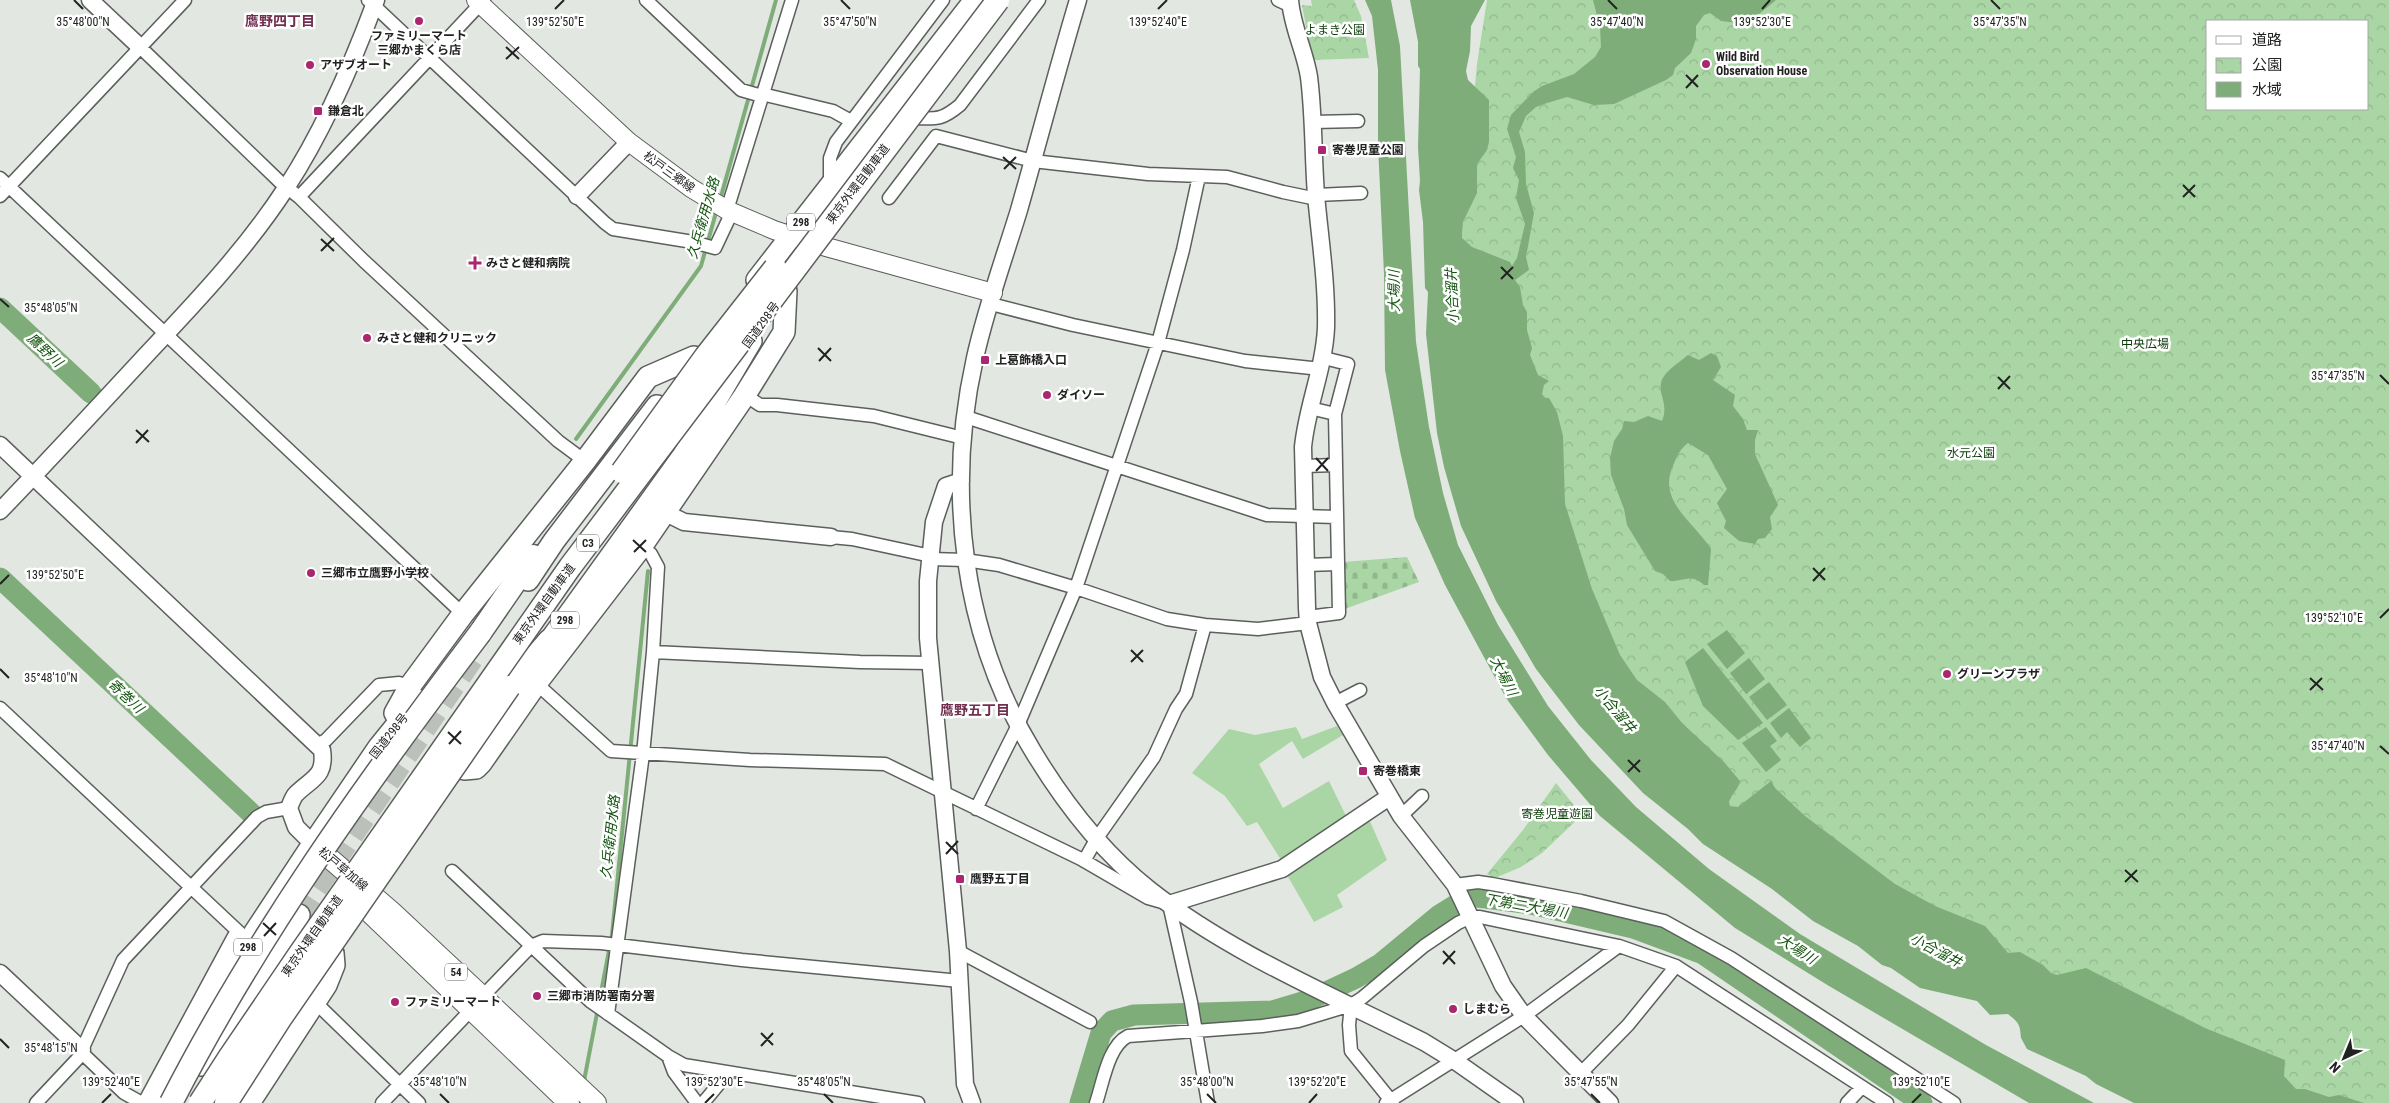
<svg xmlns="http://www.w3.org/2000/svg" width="2389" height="1103" font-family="'Roboto Condensed','Noto Sans JP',sans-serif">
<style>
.green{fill:#a9d6a4}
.cemetery{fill:url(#cemetery-stones)}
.park{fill:url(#park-crowns);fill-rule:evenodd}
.water{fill:#7fad7a}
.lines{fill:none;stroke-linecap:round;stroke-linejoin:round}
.stream{stroke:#7fad7a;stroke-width:4}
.river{stroke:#7fad7a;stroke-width:21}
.trunk-tunnel{stroke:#bbc0bb;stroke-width:21;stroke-dasharray:21 11;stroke-linecap:butt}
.minor-casing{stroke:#5c605c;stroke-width:15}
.tertiary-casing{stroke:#5c605c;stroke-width:19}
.secondary-casing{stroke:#5c605c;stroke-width:20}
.primary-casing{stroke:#5c605c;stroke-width:22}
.trunk-casing{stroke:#5c605c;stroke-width:24}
.motorway-casing{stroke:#5c605c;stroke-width:25}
.minor{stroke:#fff;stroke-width:12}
.tertiary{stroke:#fff;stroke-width:16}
.secondary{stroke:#fff;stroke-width:18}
.primary{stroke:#fff;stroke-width:20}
.trunk{stroke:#fff;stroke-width:21}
.motorway{stroke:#fff;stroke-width:22}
.motorway-bridge-casing{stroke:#5c605c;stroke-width:25;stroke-linecap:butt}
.motorway-bridge{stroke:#fff;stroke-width:22}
.ticks{fill:none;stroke:#212321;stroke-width:2}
.poi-dot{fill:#ab266f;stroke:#fff;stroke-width:2}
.labels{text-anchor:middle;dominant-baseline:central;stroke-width:5;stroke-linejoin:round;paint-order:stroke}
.shield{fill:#fff;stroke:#646564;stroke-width:1}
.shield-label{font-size:11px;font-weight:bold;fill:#212321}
.park-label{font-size:12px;fill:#0b3c08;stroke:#fff}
.poi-label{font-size:12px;font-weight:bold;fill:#212321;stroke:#fff;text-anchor:start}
.street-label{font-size:12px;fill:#212321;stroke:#fff}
.neighbourhood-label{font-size:14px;font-weight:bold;fill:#702f4f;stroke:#fff}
.water-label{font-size:14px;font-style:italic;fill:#13540f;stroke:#fff}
.ticks-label{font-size:12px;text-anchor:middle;fill:#212321;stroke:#fff;stroke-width:5;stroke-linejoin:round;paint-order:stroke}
</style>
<defs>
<pattern id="cemetery-stones" width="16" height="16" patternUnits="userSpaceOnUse" patternTransform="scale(1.25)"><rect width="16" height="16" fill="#a9d6a4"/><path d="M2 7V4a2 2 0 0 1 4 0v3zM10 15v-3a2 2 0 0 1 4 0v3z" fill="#91b78d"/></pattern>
<pattern id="park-crowns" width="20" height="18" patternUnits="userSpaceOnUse" patternTransform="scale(1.25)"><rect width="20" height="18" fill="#a9d6a4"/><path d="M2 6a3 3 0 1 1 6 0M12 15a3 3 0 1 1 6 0" fill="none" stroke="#91b78d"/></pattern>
</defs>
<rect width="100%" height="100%" fill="#e2e7e2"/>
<!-- green -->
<path class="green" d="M1337,726l6,9 -40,24 -11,-18 -33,23 24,44 46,-27 18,37 -66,42 -24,-38 -10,4 -22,-30 -33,-23 37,-44 26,6 41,-8 6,12z
M1369,819l18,41 -50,35 6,12 -29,15 -27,-47z"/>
<!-- cemetery -->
<path class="cemetery" d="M1407,557l12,25 -77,28 1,-48z"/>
<!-- park -->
<path class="park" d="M1311,0h43l7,16 8,42 -57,2 -10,-55 10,1z
M1487,0h902v1103h-69l-568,-270 -136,-147 -156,-441 17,-181zM2208,21h160v88h-160z
M1556,783l26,32 -40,38 -21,14 -26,11 -8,-4 36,-44z"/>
<!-- water -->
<path class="water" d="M1365,0h26l9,46 16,296 13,85 14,66 15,52 40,80 50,81 43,54 45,47 73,62 91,65 186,111 108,58h-65l-200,-117 -94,-58 -135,-112 -52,-61 -42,-57 -61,-113 -30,-67 -15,-67 -15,-81 -1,-96 -6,-129v-75l-6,-54z
M1410,0h75l-14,26 -1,25 -4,20 2,9 21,20v42l-2,8 -10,14v29l-14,29 -1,11v5l10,9 38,15 2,4 5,-8 8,-34 -9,-26 3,-18 -6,-12 3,-11 -9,-28 4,-14 22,-23 9,-6 32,-12 21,-17 6,-10 -1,-20 -7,-27h183l-29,24 -26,-3 -11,-8 -6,2 -8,11v13l-5,14 -16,15 -2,7 -7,5 -52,24 -20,1 -27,-8 -20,6 -11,4 -10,9 -7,16 6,20 1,32 8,29 -8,44 3,13 -14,10 5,7 3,18 4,7v18l5,18 -2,7 8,20 11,6 -5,4 -2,9 3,4h4l8,14 6,24 2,68 27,85 28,66 17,25 28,22 18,22 41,38 16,19c-2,9 -8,12 -11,21l1,4 8,1 33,-26 4,7 30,28 90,68 40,22 50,20 23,27 12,-1 23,13 8,8 6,2 29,-7 119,60 80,32 -1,16 12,13h9l24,8 10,-2 25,8h-230l-38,-19 -10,-8 -59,-27 -6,-11c-1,-14 -2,-15 -13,-24l-18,1 -13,-14 -57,-13 -29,-20 -9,-3 -24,-19 -45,-25 -41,-32 -69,-45 -15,-15 -45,-36 -64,-68 -43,-56 -40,-68 -35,-75 -17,-59 -7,-34 -11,-99 2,-42 -3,-4 -2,-66 -4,-32 1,-9 -2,-34 2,-78 -2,-3v-24z
M1711,353l6,3 4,11 -8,13 22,15 -2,11 10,13 4,11h11l-3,10v14l23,51 -8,12 2,12 -7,9 -7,1 -3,5 -16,-3 -15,-13 2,-7 -9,-18 10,-14 -19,-34 -20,-12c-9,7 -11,13 -15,23 -16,35 21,56 38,83l-3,36h-4c-12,-12 -19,-4 -34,-4l-7,-7 -8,-3 -28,-46 -3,-16 -13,-34 -1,-17 4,-17 8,-12 2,-8 10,1 14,-6 14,5c7,-17 -4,-27 -1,-38 2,-11 19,-21 27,-28l11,5z
M1727,630l18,23 -18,16 -20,-25z
M1703,648l60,75 -25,17 -35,-34 -18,-44z
M1749,658l16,21 -19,15 -16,-21z
M1769,682l18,23 -20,15 -18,-23z
M1789,708l22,30 -11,9 -13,-15 -6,6 -11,-15z
M1766,727l11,14 -7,5 11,14 -15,12 -24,-29z"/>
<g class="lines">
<!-- stream -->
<path class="stream" d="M720,200l56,-200
M576,439l125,-173 16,-57
M584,1081l28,-146 36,-364"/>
<!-- river -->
<path class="river" d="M0,308l91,85
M0,578l252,236
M1080,1103l21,-70 11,-12 22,-6 138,-4 37,-11 47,-22 24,-14 58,-48 32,-20 61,8 102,24 70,26 219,149"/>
<!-- trunk-tunnel -->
<path class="trunk-tunnel" d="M299,915l178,-262"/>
<defs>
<path id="minor" d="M368,0l237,223 8,6 80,13 22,6 17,-36
M646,0l95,90 21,6
M1278,0l13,6
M140,47l140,135 19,15 65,64 194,180 27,20
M762,94l71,17 18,10
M915,118c22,1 27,2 45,-13l79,-105
M1313,122l45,-1
M0,178l463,436
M830,185v-27l6,-16 107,-142
M1316,195l45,-2
M0,196l185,-196
M299,197l185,-197
M889,198l47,-62 97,25 115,13 79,3 56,15 34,7
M727,210l65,-210
M991,304l82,21 172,36 76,8
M1324,358l24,6 -13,50 1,51
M745,395l15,10h17l97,11 89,22
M1310,408l25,6
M966,417l301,98 69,2
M1304,466l32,-1 3,148 -31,4
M831,537l21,2 79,17
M931,559l34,1 34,5 77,23 91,31 38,6 53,4 50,-6
M1306,565l31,-1
M653,652l207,10 71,1
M537,684l74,67 139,9 135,4 196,95 67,39 21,6 22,98 17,101
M1335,703l25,-13
M0,708l241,226
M317,745l9,-5 53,-55 20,-2 11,3
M976,809l42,-84 58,-137 82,-245 25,-93 16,-74
M1401,816l21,-20
M1084,861l13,-23 57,-81 22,-48 10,-15 19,-69
M452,871l138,130 78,55 16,9 234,38
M1455,885l23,-3 14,2 89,17 83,20 67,37 223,145
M958,951l132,71
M482,997l49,-51 12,-5 58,2 141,17 218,21
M316,1003l103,100
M1351,1005l-2,20 2,26 42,52
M608,1014l35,-260 10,-102 5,-85 -7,-13 -10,-7
M668,1056l6,16 23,31
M1580,1074l48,-49 48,-59
M36,1103l47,-50
M142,1103l-18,-10 -43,-41 42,-92 134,-143 9,-5 23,-4
M382,1103l89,-93
M703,1103l25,-30
M1096,1103c7,-20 12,-57 32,-67l134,-10 36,-5 53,-16 11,-7 62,-52 34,-23 13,-6h9l139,29 57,20 211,137
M1386,1103l138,-87 95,-70
M1847,1103l15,-16"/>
<path id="tertiary" d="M90,0l50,47
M1078,0c-21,70 -39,140 -59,210 -15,49 -33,98 -44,148 -30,134 -13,277 59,395 31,51 69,100 116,137 80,63 183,106 274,152l31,19 60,42
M1290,0c2,27 15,51 19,77 5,39 4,79 7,118 4,44 11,88 10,133 -2,41 -19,78 -23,119l4,161 1,15 14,54 13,26 66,113 54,69 48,101 21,30 86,87
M577,196l52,-54
M0,445l322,305c4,27 -10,28 -26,44 -3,3 -5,9 -7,14l7,19 17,17
M961,481l-15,5 -12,36 -6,59v57l30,313 7,133 7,19
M0,511c50,-52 99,-105 148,-158 49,-52 99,-105 138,-165 38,-58 66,-123 90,-188
M666,513l18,9 147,15
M1169,904l113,-35 107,-72
M0,973l82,77"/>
<path id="secondary" d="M476,0l153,142 62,46 36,22 47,20 45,15 174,48"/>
<path id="primary" d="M313,844l79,68 204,191
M350,890l15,18 204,195"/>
<path id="trunk" d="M757,280l218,-280
M528,580l26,-39 103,-135
M539,656l144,-200 68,-115
M395,713l15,-27 53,-72 122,-153 63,-84 46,-20
M464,769l12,-1 5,-5 60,-86 100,-130 102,-149 41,-66 2,-41
M239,964l16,-32 58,-88 66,-97 38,-47
M201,1065l98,-150
M149,1103l89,-165
M249,1103l77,-118 8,-20 -1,-12"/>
<path id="motorway" d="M480,633l53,-77
M509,687l40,-46"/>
</defs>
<!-- minor casing -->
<use href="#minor" class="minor-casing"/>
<!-- tertiary casing -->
<use href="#tertiary" class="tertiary-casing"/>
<!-- secondary casing -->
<use href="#secondary" class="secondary-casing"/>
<!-- primary casing -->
<use href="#primary" class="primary-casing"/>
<!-- trunk casing -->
<use href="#trunk" class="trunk-casing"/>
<!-- motorway casing -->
<use href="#motorway" class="motorway-casing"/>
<!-- minor -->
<use href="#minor" class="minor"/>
<!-- tertiary -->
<use href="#tertiary" class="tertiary"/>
<!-- secondary -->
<use href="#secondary" class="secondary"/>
<!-- primary -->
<use href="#primary" class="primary"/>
<!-- trunk -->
<use href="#trunk" class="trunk"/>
<!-- motorway -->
<use href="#motorway" class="motorway"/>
<defs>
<path id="motorway-bridge" d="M622,472l84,-116 69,-88
M171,1103c85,-166 196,-321 309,-470
M200,1103l29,-45 72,-106 269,-385 428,-567
M226,1103l54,-84 229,-332"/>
</defs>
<!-- motorway-bridge casing -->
<use href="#motorway-bridge" class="motorway-bridge-casing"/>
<!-- motorway-bridge -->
<use href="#motorway-bridge" class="motorway-bridge"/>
</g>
<!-- ticks -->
<path class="ticks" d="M74,0l9,9M841,0l9,9M1608,0l9,9M1991,0l9,9M555,9l9,-9M1158,9l9,-9M1762,9l8,-9M506,47l13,12M506,59l13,-12M1686,75l12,12M1686,88l12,-13M1003,157l13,12M1004,169l12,-12M2183,185l12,12M2183,197l12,-12M321,239l13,12M321,251l13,-13M1501,267l12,12M1501,279l12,-12M0,299l9,8M818,348l13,13M819,361l12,-13M2380,375l9,9M1998,377l12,12M1998,389l12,-13M136,430l13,12M136,443l12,-13M1316,458l12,13M1316,471l12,-13M633,540l13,12M634,552l12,-12M1813,568l12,12M1813,581l12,-13M0,584l9,-9M2380,618l9,-9M1131,650l12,12M1131,662l12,-12M0,669l9,9M2310,678l13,12M2310,690l12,-12M448,732l13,12M449,744l12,-13M2380,746l9,8M1628,760l12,12M1628,772l12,-12M946,842l12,12M946,854l12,-13M2125,870l13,12M2125,882l12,-12M263,923l13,12M264,936l12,-13M1443,951l12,13M1443,964l12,-13M761,1033l12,12M0,1039l9,9M761,1046l12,-13M440,1094l9,9M824,1094l9,9M1207,1094l9,9M1591,1094l9,9M102,1103l9,-9M705,1103l9,-9M1309,1103l8,-9M1912,1103l9,-9"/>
<!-- markers -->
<g class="poi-dot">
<circle cx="419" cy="21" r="5"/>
<circle cx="1706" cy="64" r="5"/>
<circle cx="310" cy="65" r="5"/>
<rect x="313" y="106" width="10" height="10" rx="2.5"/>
<rect x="1317" y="145" width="10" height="10" rx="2.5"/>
<path d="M472.5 255.5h5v5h5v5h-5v5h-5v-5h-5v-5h5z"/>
<circle cx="367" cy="338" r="5"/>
<rect x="980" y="355" width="10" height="10" rx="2.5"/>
<circle cx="1047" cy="395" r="5"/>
<circle cx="311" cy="573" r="5"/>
<circle cx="1947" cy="674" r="5"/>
<rect x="1358" y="766" width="10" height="10" rx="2.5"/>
<rect x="955" y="874" width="10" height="10" rx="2.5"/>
<circle cx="537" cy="996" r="5"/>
<circle cx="395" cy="1002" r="5"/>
<circle cx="1453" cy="1009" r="5"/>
</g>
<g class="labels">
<!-- shield labels -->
<g class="shield">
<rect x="787" y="213.5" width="28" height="17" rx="4"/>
<rect x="577" y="534.5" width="22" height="17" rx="4"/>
<rect x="551" y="611.5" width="28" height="17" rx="4"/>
<rect x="234" y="938.5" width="28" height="17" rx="4"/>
<rect x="445" y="963.5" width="22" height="17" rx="4"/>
</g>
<g class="shield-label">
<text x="801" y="222">298</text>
<text x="588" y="543">C3</text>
<text x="565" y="620">298</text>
<text x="248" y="947">298</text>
<text x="456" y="972">54</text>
</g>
<!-- park labels -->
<g class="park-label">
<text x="1335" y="30">よまき公園</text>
<text x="2145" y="344">中央広場</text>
<text x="1971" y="453">水元公園</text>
<text x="1557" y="814">寄巻児童遊園</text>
</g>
<!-- poi labels -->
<g class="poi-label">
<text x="419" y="36" text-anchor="middle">ファミリーマート<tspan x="419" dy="14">三郷かまくら店</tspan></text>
<text x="1716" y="57">Wild Bird<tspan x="1716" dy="14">Observation House</tspan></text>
<text x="320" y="65">アザブオート</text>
<text x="328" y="111">鎌倉北</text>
<text x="1332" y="150">寄巻児童公園</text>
<text x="486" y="263">みさと健和病院</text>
<text x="377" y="338">みさと健和クリニック</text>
<text x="995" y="360">上葛飾橋入口</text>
<text x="1057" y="395">ダイソー</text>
<text x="321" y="573">三郷市立鷹野小学校</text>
<text x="1957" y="674">グリーンプラザ</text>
<text x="1373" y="771">寄巻橋東</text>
<text x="970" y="879">鷹野五丁目</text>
<text x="547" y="996">三郷市消防署南分署</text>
<text x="405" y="1002">ファミリーマート</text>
<text x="1463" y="1009">しまむら</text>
</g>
<!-- street labels -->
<g class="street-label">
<text transform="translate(669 172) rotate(36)">松戸三郷線</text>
<text transform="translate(858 184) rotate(-53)">東京外環自動車道</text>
<text transform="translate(761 325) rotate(-54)">国道298号</text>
<text transform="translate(544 604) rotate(-54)">東京外環自動車道</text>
<text transform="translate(389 736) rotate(-52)">国道298号</text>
<text transform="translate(343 869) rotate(40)">松戸草加線</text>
<text transform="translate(312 936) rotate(-55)">東京外環自動車道</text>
</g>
<!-- neighbourhood labels -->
<g class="neighbourhood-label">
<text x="280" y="21">鷹野四丁目</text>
<text x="975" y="710">鷹野五丁目</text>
</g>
<!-- water labels -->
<g class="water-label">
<text transform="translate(703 218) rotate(-74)">久兵衛用水路</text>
<text transform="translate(1394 291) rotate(-91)">大場川</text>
<text transform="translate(1452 296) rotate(-93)">小合溜井</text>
<text transform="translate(45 350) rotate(43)">鷹野川</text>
<text transform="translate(1504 676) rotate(63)">大場川</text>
<text transform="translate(126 696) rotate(43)">寄巻川</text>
<text transform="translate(1615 709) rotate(50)">小合溜井</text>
<text transform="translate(610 837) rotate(-84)">久兵衛用水路</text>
<text transform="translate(1526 906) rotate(10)">下第二大場川</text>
<text transform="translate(1797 949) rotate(33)">大場川</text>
<text transform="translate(1936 950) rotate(28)">小合溜井</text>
</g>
</g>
<g class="ticks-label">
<text x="83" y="26">35°48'00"N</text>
<text x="850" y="26">35°47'50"N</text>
<text x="1617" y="26">35°47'40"N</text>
<text x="2000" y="26">35°47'35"N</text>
<text x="555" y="26">139°52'50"E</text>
<text x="1158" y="26">139°52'40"E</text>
<text x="1762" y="26">139°52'30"E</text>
<text x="51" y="312">35°48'05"N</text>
<text x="2338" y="380">35°47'35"N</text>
<text x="55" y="579">139°52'50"E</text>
<text x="2334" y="622">139°52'10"E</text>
<text x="51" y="682">35°48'10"N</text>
<text x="2338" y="750">35°47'40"N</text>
<text x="51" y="1052">35°48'15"N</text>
<text x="111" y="1086">139°52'40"E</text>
<text x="714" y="1086">139°52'30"E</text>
<text x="1317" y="1086">139°52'20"E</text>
<text x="1921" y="1086">139°52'10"E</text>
<text x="440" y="1086">35°48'10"N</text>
<text x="824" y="1086">35°48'05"N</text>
<text x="1207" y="1086">35°48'00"N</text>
<text x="1591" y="1086">35°47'55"N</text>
</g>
<!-- legend -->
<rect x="2206" y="20" width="162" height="90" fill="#ffffff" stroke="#a6a7a6"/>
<rect x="2216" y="36" width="25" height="8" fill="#ffffff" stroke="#a6a7a6"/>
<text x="2252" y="45" font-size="15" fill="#212321">道路</text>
<rect x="2216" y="58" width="25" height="15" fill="url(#park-crowns)" stroke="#a6a7a6"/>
<text x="2252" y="70" font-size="15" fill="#212321">公園</text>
<rect x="2216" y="82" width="25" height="15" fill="#7fad7a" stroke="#a6a7a6"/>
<text x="2252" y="95" font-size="15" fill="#212321">水域</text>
<!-- north arrow -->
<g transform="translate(2344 1058) rotate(224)" stroke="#ffffff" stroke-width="4" paint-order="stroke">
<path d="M0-4L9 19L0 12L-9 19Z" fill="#212321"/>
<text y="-8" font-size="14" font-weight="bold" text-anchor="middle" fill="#212321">N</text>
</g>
</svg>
